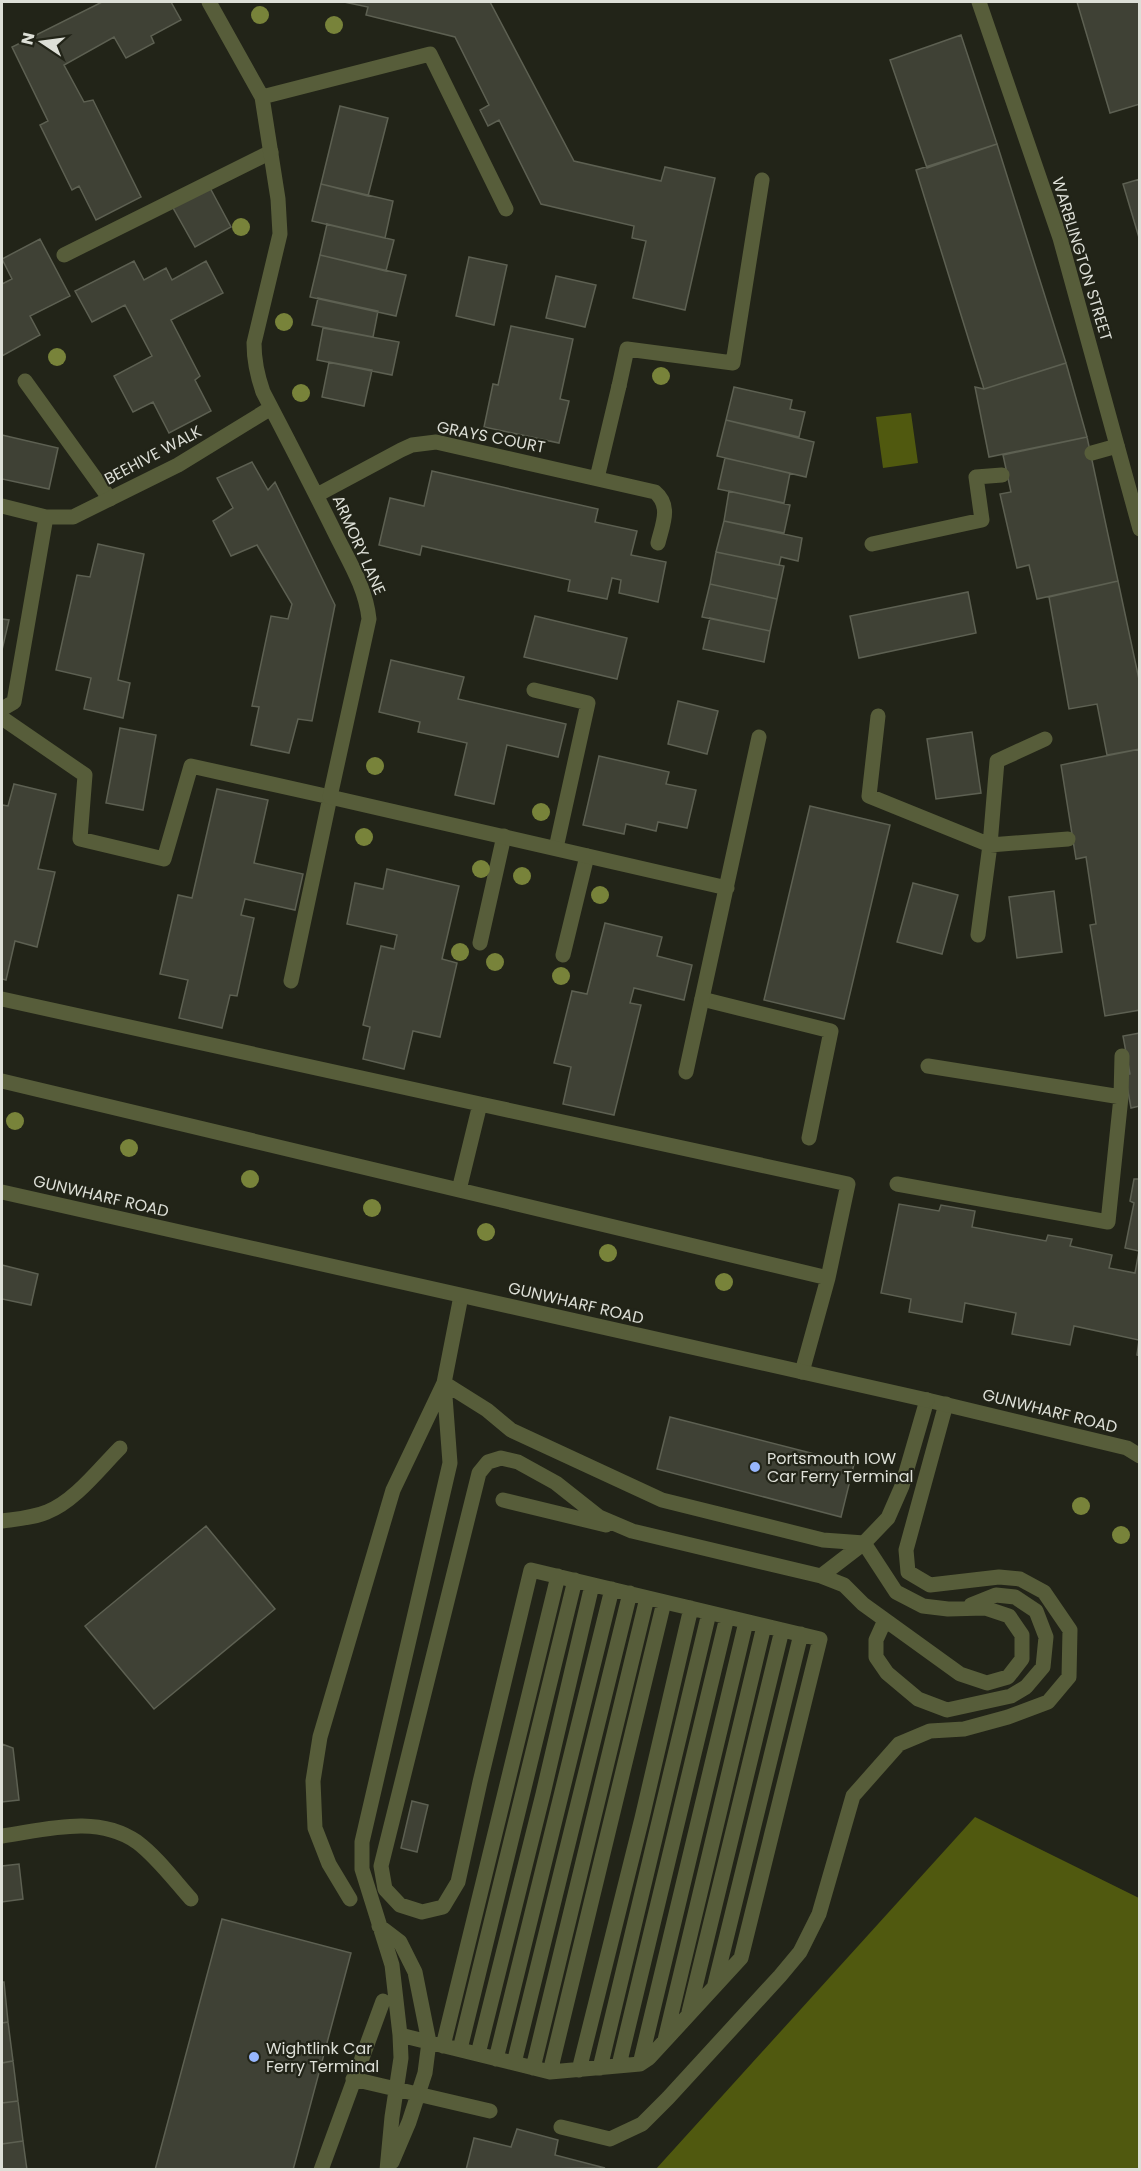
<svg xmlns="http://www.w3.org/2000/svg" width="1141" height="2171" font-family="Poppins,sans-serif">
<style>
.forest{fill:#50590f}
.building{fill:#3f4135;stroke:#5d6052;stroke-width:1.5}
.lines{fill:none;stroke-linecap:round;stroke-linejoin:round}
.service{stroke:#575d3a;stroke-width:15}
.minor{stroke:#575d3a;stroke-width:15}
.tertiary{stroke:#575d3a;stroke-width:15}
.tree{fill:#78833a}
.poi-dot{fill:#97b6fd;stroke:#222418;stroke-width:2}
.labels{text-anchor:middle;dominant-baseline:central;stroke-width:4.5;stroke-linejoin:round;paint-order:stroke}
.street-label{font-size:16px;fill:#dddfd7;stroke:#222418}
.poi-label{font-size:16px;fill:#dddfd7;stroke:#222418;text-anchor:start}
</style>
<rect width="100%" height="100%" fill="#222418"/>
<!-- forest -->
<path class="forest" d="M911,413l7,50 -35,5 -7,-51z
M975,1817l164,81v271h-483z"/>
<!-- building -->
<path class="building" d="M102,2h69l10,18 -30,16 3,7 -28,15 -12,-21 -50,28 20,37 9,-2 48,97 -45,23 -17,-34 -7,4 -32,-65 8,-4 -36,-74z
M344,2h146l84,159 87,20 4,-14 50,11 -30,132 -52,-12 13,-57 -14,-3 2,-12 -93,-22 -42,-84 -11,6 -8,-16 9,-5 -34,-68 -89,-22 2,-8z
M1077,2h63v102l-30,9z
M961,35l36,109 -70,24 -37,-108z
M340,106l48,12 -20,78 -47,-12z
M997,144l69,219 -82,26 -68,-219z
M1140,179v62l-17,-57z
M321,184l72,17 -8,37 -73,-17z
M209,186l22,41 -36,20 -23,-41z
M327,224l67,16 -8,31 -66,-16z
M40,239l30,57 -40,20 10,19 -38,21v-72l10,-5 -10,-20z
M320,255l86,20 -10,41 -86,-19z
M469,257l38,8 -13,60 -38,-9z
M134,261l10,19 22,-12 6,12 34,-19 17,32 -52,27 29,56 -5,4 16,31 -42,22 -16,-31 -20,10 -19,-36 38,-20 -27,-51 -33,17 -17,-31z
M556,276l40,9 -11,42 -39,-9z
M318,298l60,13 -5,26 -61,-12z
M511,326l62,13 -13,60 9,2 -10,42 -75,-16 9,-43 5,1z
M323,328l76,14 -7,33 -75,-15z
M329,362l43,8 -8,36 -42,-9z
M1066,363l21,74 -98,20 -14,-70 9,2z
M734,387l58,13 -2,9 15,3 -6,25 -73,-17z
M726,420l88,22 -8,35 -89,-21z
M2,435l56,13 -9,41 -47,-10z
M1087,437l31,144 -81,18 -8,-34 -12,3 -17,-74 11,-2 -8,-37z
M725,458l65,15 -6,30 -66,-14z
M252,462l16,28 7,-8 60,123 -23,116 -14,-2 -9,34 -38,-8 8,-38 -7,-1 19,-90 17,3 4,-15 -35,-59 -26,11 -18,-35 20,-13 -16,-30z
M432,471l166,38 -3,13 42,9 -6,24 35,7 -8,40 -39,-9 2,-13 -9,-2 -5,21 -39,-8 2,-11 -148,-34 -2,9 -41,-10 11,-47 34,8z
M729,491l61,14 -6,28 -60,-12z
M724,521l78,17 -4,23 -17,-4 -2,8 -63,-13z
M98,544l46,10 -26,126 12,3 -7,35 -39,-9 7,-31 -35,-8 21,-95 13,2z
M716,552l68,14 -7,33 -67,-15z
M1118,581l22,103v65l-33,6 -10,-51 -28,5 -20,-112z
M710,584l67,15 -7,32 -68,-14z
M968,592l8,41 -117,25 -9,-42z
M535,616l92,22 -10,41 -93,-22z
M710,618l60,13 -6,31 -61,-13z
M2,619l7,1 -7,30z
M391,660l73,17 -6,22 108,25 -8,33 -51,-12 -13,59 -39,-9 12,-52 -49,-11 2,-10 -41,-10z
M678,701l40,10 -11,43 -39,-10z
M120,728l36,7 -13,75 -37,-7z
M972,732l9,61 -45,6 -9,-60z
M1140,749v261l-35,6 -15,-91 6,-1 -10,-67 -10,2 -15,-94z
M599,756l70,16 -3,12 30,6 -9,38 -29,-6 -2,9 -30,-7 -2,10 -41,-9z
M14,784l42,10 -18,75 17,3 -18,75 -22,-6 -9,39 -4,-1v-174l6,1z
M217,789l51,11 -14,63 49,11 -8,36 -50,-11 -4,16 13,3 -17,78 -7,-1 -8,33 -43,-10 9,-38 -28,-6 18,-79 14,3z
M810,806l80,19 -46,194 -80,-19z
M387,869l72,17 -17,73 15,4 -17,74 -27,-6 -9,38 -41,-10 7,-32 -7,-2 18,-79 13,3 3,-14 -50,-11 8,-41 28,6z
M913,883l45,12 -16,59 -45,-12z
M1054,891l8,61 -45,6 -8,-61z
M605,923l57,14 -5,19 35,9 -8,35 -50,-12 -4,15 11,2 -27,110 -51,-11 8,-37 -17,-4 18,-72 15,3z
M1140,1033v73l-9,2 -6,-33 5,-1 -7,-38z
M1134,1179h6v177l-3,-1 2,-15 -65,-14 -4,19 -58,-11 4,-21 -51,-10 -3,19 -53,-10 2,-13 -30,-6 18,-89 40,7 2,-6 34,6 -3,16 74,14 2,-6 24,4 -2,7 42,9 -3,13 26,5 4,-22 -14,-3 9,-45 -4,-2z
M2,1265l36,9 -7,31 -29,-6z
M670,1417l184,47 -13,53 -184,-48z
M206,1526l69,83 -121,100 -69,-83z
M2,1744l11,4 6,52 -17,2z
M412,1801l16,4 -11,47 -16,-4z
M19,1864l4,35 -21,3v-36z
M222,1919l129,34 -58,217h-138z
M2,1982h2l4,40 -6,1z
M8,2022l5,39 -11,2v-40z
M13,2061l5,40 -16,2v-40z
M18,2101l5,40 -21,3v-41z
M517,2129l41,11 -3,15 50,13 -139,2 8,-32 37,9z
M23,2141l4,29h-25v-26z"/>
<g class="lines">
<!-- service -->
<path class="service" d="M64,255l207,-103
M25,381l85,118
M619,386l8,-37 106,14 29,-183
M1092,453l25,-7
M872,544l110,-24 -6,-43 26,-2
M534,690l54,13 -32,145
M878,716l-9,80 121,49 78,-6
M2,718l83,57 -5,64 84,20 27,-93 139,31 -39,184
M978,935l12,-90 7,-84 48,-22
M480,943l24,-107
M563,955l24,-99
M2,999l478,105 -21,86 -457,-109
M702,999l129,32 -22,107
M1121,1097l1,-41
M897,1184l211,38 13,-125 -193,-31
M459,1190l369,88 20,-94 -368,-80
M802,1372l26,-94
M444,1383l43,27 24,20 151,70 161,40 41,3
M503,1500l103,25
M821,1576l43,-33 24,-25 14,-32 25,-86
M885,1620l-9,20v17l11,16 31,26 29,11 64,-14 15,-9 17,-20 3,-30 -10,-26 -21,-14 -19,-2 -25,10
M350,1899l-21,-35 -14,-36 -2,-47 7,-44 73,-247 51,-107 17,-87
M379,1926l21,16 15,30 14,70 -4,31 -16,49 -17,40
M715,1984l86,-350
M689,2012l93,-382
M400,2035l150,37 90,-8 9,-6 92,-100 79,-319 -289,-69 -51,212 -22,100 -15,25 -21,5 -22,-7 -15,-16 -4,-23 98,-393 9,-11 13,-4 17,4 38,21 43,34 33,14 189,45 23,9 19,19 97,70 27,9 21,-6 14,-18v-24l-13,-19 -24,-8 -37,1 -25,-3 -27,-14 -32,-49
M665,2040l99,-414
M443,2046l115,-470
M460,2049l115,-469
M478,2054l65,-260 49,-209
M496,2059l116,-470
M514,2063l116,-470
M640,2064l106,-442
M619,2065l108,-448
M533,2068l114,-470
M600,2068l109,-455
M579,2070l63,-252 49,-210
M550,2072l114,-470
M353,2079l137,32
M561,2127l49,12 32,-15 26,-26 112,-122 20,-24 19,-38 34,-118 46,-52 31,-13 34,-2 44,-12 40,-15 21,-25 1,-47 -26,-38 -24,-13 -21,-2 -69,8 -22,-13 -2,-22 40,-146
M321,2170l62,-169
M387,2170l5,-53 9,-59 -1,-23 -8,-70 -30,-96v-27l88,-379 -6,-80"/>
<!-- minor -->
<path class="minor" d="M209,2l53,95 16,102 2,35 -26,109c0,18 3,32 9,49 25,48 50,96 74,145 13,26 29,52 32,82l-39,178 397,91
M979,2l81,236 80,291
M262,97l168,-43 76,155
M597,478l22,-92
M317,495l84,-45 11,-5 24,-3 219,50c17,14 7,34 3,51
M2,506l44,11h27l105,-52 93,-57
M2,709l12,-7 32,-185
M686,1072l73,-335
M927,1400l200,48 13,8
M2,1521c15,-2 31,-3 45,-9 28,-11 52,-43 73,-64
M2,1836c43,-6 95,-22 135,6 20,15 37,38 54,57"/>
<!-- tertiary -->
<path class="tertiary" d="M2,1192l925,208"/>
</g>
<!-- trees -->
<g class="tree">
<circle cx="260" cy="15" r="9"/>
<circle cx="334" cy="25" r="9"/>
<circle cx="241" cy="227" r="9"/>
<circle cx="284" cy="322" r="9"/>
<circle cx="57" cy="357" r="9"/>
<circle cx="661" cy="376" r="9"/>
<circle cx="301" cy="393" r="9"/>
<circle cx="375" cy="766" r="9"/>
<circle cx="541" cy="812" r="9"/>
<circle cx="364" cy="837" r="9"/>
<circle cx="481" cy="869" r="9"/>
<circle cx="522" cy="876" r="9"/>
<circle cx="600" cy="895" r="9"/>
<circle cx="460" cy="952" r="9"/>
<circle cx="495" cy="962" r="9"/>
<circle cx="561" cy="976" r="9"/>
<circle cx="15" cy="1121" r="9"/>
<circle cx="129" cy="1148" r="9"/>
<circle cx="250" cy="1179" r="9"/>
<circle cx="372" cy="1208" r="9"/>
<circle cx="486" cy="1232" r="9"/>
<circle cx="608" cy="1253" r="9"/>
<circle cx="724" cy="1282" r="9"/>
<circle cx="1081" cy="1506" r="9"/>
<circle cx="1121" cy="1535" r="9"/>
</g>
<!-- markers -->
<g class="poi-dot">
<circle cx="755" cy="1467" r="6"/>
<circle cx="254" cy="2057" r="6"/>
</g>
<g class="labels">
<!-- street labels -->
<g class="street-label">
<text transform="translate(1082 259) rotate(73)">WARBLINGTON STREET</text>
<text transform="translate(491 437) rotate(11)">GRAYS COURT</text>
<text transform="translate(153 455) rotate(-28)">BEEHIVE WALK</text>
<text transform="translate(359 545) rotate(66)">ARMORY LANE</text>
<text transform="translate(101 1196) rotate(13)">GUNWHARF ROAD</text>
<text transform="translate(576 1303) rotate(13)">GUNWHARF ROAD</text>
<text transform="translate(1050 1411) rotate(14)">GUNWHARF ROAD</text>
</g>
<!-- poi labels -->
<g class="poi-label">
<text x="767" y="1458">Portsmouth IOW<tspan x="767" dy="18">Car Ferry Terminal</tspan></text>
<text x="266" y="2048">Wightlink Car<tspan x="266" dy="18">Ferry Terminal</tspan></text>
</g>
</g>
<!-- border -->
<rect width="1141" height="2171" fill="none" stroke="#dddfd7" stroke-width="6"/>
<!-- north arrow -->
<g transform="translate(42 42) rotate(283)" stroke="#222418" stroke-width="4.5" paint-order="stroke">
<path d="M0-4.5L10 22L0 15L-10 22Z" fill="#dddfd7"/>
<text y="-9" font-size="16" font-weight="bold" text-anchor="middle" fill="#dddfd7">N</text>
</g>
</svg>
